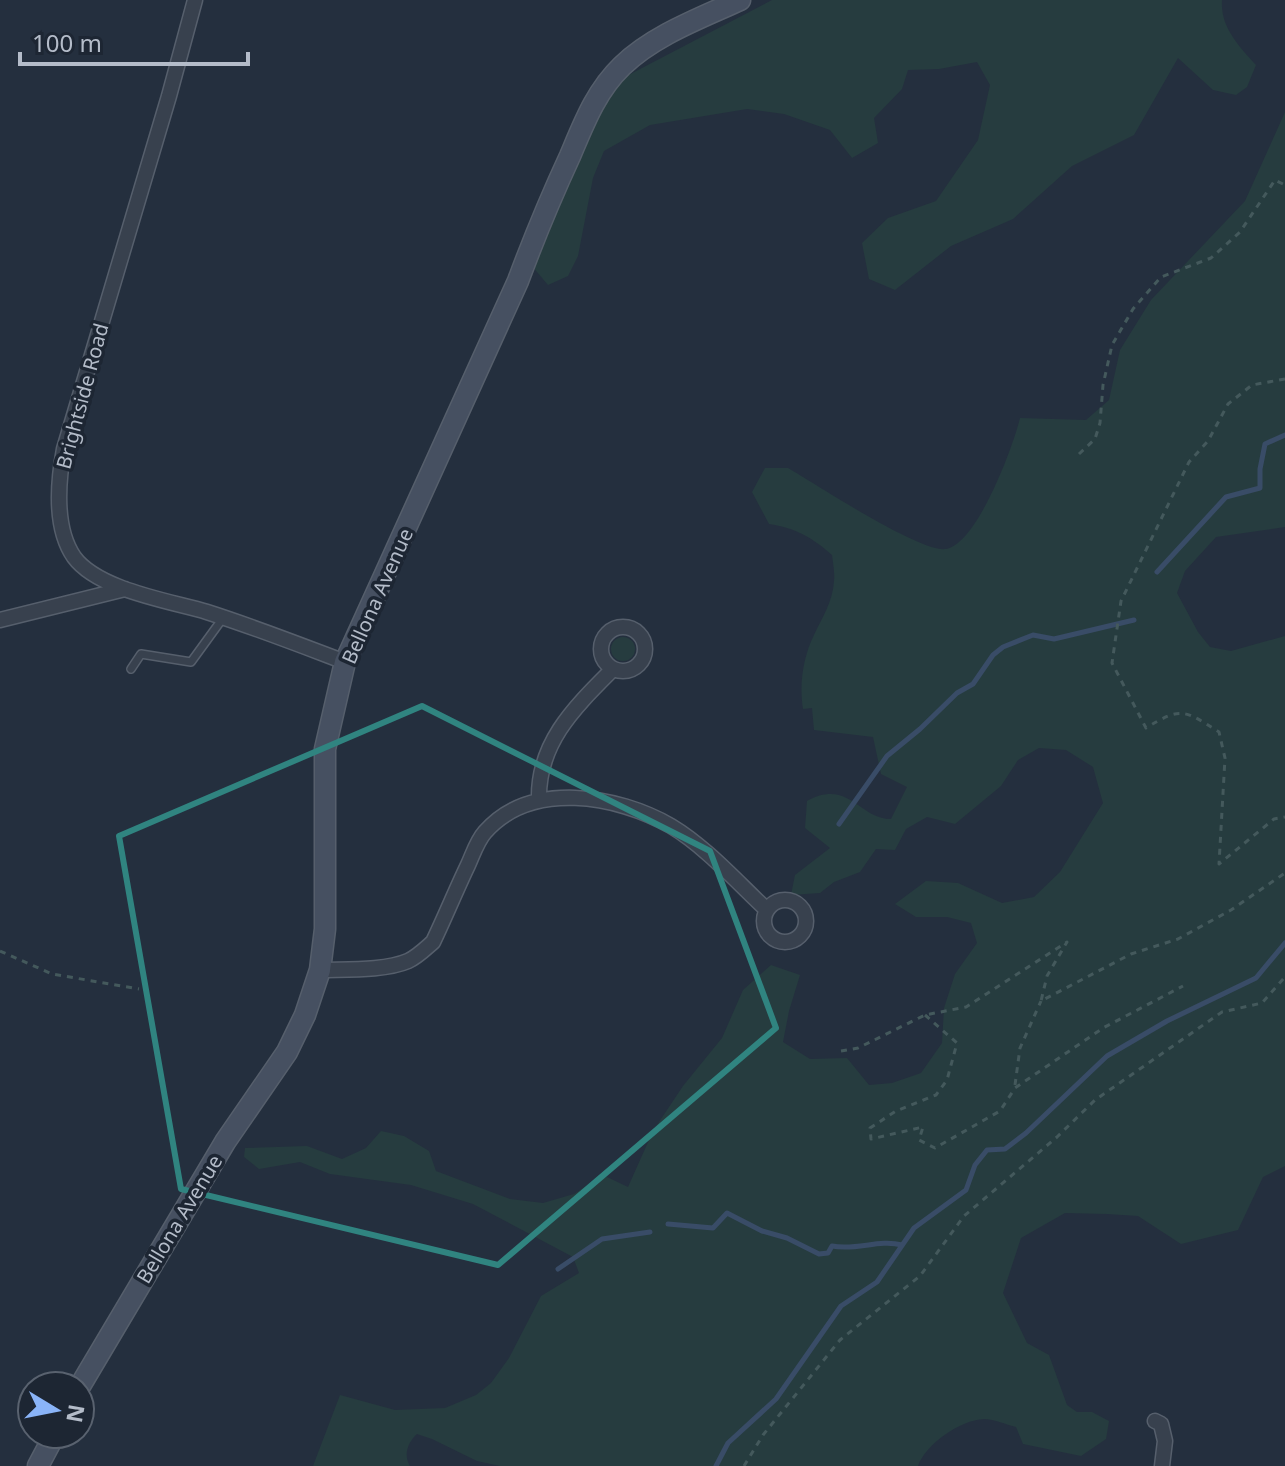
<svg xmlns="http://www.w3.org/2000/svg" width="1285" height="1466" font-family="'Noto Sans',sans-serif">
<style>
.green{fill:#263c3f}
.lines{fill:none;stroke-linecap:round;stroke-linejoin:round}
.stream{stroke:#394c67;stroke-width:5}
.service-casing{stroke:#565f6c;stroke-width:10}
.minor-casing{stroke:#565f6c;stroke-width:17}
.secondary-casing{stroke:#565f6c;stroke-width:23}
.path{stroke:#44595c;stroke-width:3;stroke-dasharray:6 6;stroke-linecap:butt}
.service{stroke:#38414e;stroke-width:7}
.minor{stroke:#38414e;stroke-width:14}
.secondary{stroke:#465061;stroke-width:20}
.marked{fill:none;stroke:#308480;stroke-width:6;stroke-linejoin:round}
.labels{text-anchor:middle;dominant-baseline:central;stroke-width:7;stroke-linejoin:round;paint-order:stroke}
.street-label{font-size:20px;fill:#b4bcc9;stroke:#1d2633}
</style>
<rect width="100%" height="100%" fill="#242f3e"/>
<!-- green -->
<path class="green" d="M772,0h450c-2,27 17,46 34,65l-9,22 -11,8 -23,-5 -35,-32 -44,77 -62,31 -59,53 -62,27 -56,44 -26,-11 -7,-36 26,-25 48,-17 42,-61 12,-55 -13,-23 -38,7 -31,1 -6,19 -28,29 4,25 -26,15 -22,-28 -46,-16 -37,-5 -97,16 -46,26 -11,27 -15,78 -10,20 -20,9 -16,-19 72,-167 17,-20z
M1285,112v415l-69,10 -31,34 -8,22 21,39 12,15 21,4 54,-15v530l-22,11 -25,53 -57,14 -43,-28 -31,-2 -42,-1 -44,25 -18,55 24,50 22,12 18,50 10,7h15l17,9 -3,18 -25,17 -58,-12 -7,-17c-9,-2 -22,-8 -32,-8 -24,1 -58,25 -66,47h-418l-23,-5 -45,-22 -15,-5c-9,8 -14,21 -7,32h-97l27,-71 55,15 50,-2 31,-13 15,-12 18,-25 32,-62 38,-23 -6,-16 -100,-53 -62,-19 -81,-11 -30,-12 -41,7 -15,-12 1,-9 62,-2 35,13 24,-11 15,-17 23,5 25,15 7,20 74,28 33,4 31,-9 23,-15 10,-2 21,10 25,-56 30,-45 39,-48 21,-48 28,-25 29,10 -11,36 -6,31 27,17 37,-1 22,27 23,-2 29,-10 21,-30 2,-35 11,-34 22,-31 -6,-20 -24,-6h-31l-21,-13 31,-23 32,2 44,20 32,-6 26,-25 43,-69 -10,-36 -27,-17 -27,-2 -21,12 -17,26 -46,38 -28,-7 -21,12 -11,21 -19,-1 -16,23 -26,10 -14,11 -29,2 4,-20 35,-27 -25,-20 2,-27c42,-23 53,19 84,18l16,-32 -26,-13 -8,-37 -59,-7 -2,-22 -9,1c-4,-24 0,-52 11,-74 8,-17 19,-34 20,-54 1,-8 -1,-17 -2,-26 -20,-18 -37,-27 -63,-31l-17,-32 13,-24h23c28,16 132,85 158,81 31,-5 67,-102 74,-131l66,2 23,-20 11,-50 31,-50 94,-99z
M611 649a12 12 0 1 1 24 0a12 12 0 1 1-24 0Z"/>
<g class="lines">
<!-- stream -->
<path class="stream" d="M1157,572l69,-75 34,-9v-19l5,-25 20,-9
M839,824l48,-68 33,-27 37,-36 16,-9 20,-29 10,-8 30,-12 21,4 80,-19
M668,1224l45,4 14,-15 35,18 25,7 32,16 9,-1 4,-7c25,5 46,-7 70,-1
M558,1269l44,-30 48,-7
M716,1466l12,-23 48,-44 65,-93 36,-24 37,-54 52,-38 9,-25 12,-15 18,-1 21,-16 81,-77 60,-35 89,-43 29,-35"/>
<defs>
<path id="service" d="M131,669l10,-15 50,8 32,-44"/>
<path id="minor" d="M195,0l-26,96 -105,353c-6,32 -10,79 10,108 24,33 96,44 133,55 47,15 93,33 138,50
M0,620l125,-31
M601 649a22 22 0 1 1 44 0a22 22 0 1 1-44 0Z
M539,801c-2,-58 36,-94 74,-132
M764 921a21 21 0 1 1 42 0a21 21 0 1 1-42 0Z
M320,970c24,-1 65,1 88,-9 9,-4 17,-12 25,-19 12,-25 23,-52 35,-77 5,-11 9,-24 17,-33 46,-52 132,-37 186,-6 35,21 66,56 96,84
M1155,1421l6,3 4,17 -3,25"/>
<path id="secondary" d="M80,1386l145,-244 62,-90 18,-37 15,-45 5,-41v-180l20,-87 173,-381c16,-43 33,-84 52,-125 14,-33 26,-65 52,-90 32,-31 79,-48 118,-66
M38,1466l17,-32"/>
</defs>
<!-- service casing -->
<use href="#service" class="service-casing"/>
<!-- minor casing -->
<use href="#minor" class="minor-casing"/>
<!-- secondary casing -->
<use href="#secondary" class="secondary-casing"/>
<!-- path -->
<path class="path" d="M1285,379l-33,6 -24,19 -20,37 -19,21 -68,139 -9,62 34,65c36,-22 38,-18 73,4l6,26 -6,106 55,-45 11,-2
M1079,454l16,-15 5,-16 3,-38 9,-40 21,-36 28,-32 50,-19 29,-26 35,-52 10,5
M0,951l52,23 87,15
M925,1015l32,28 -10,37 -11,15 -40,16 -26,17 1,11 52,-12 -4,13 16,8 65,-37 15,-23 88,-60 80,-42
M841,1051l17,-3 67,-33 41,-8 101,-65 -20,34 -6,25 90,-47 47,-15 53,-29 54,-37
M1015,1085l5,-37 21,-47
M744,1466l19,-31 77,-95 80,-64 44,-60 93,-79 38,-37 127,-88 40,-9 23,-26"/>
<!-- service -->
<use href="#service" class="service"/>
<!-- minor -->
<use href="#minor" class="minor"/>
<!-- secondary -->
<use href="#secondary" class="secondary"/>
</g>
<!-- marked area -->
<path class="marked" d="M422,706l288,145 66,177 -278,237 -317,-76 -62,-353z"/>
<g class="labels">
<!-- street labels -->
<g class="street-label">
<text transform="translate(82 396) rotate(-75)">Brightside Road</text>
<text transform="translate(377 596) rotate(-66)">Bellona Avenue</text>
<text transform="translate(179 1219) rotate(-59)">Bellona Avenue</text>
</g>
</g>
<!-- north arrow -->
<g transform="translate(56 1410) rotate(100)"><circle r="38" fill="#1d2633" stroke="#59626f" stroke-width="2"/>
<path d="M0-6L14 30L0 20L-14 30Z" fill="#8ab4f8"/>
<text y="-12" font-size="22" font-weight="bold" text-anchor="middle" fill="#b4bcc9">N</text>
</g>
<!-- scale -->
<path d="M20 52v12h228v-12" fill="none" stroke="#b4bcc9" stroke-width="4"/>
<text x="32" y="52" font-size="24" fill="#b4bcc9" stroke="#1d2633" stroke-width="6" paint-order="stroke">100 m</text>
</svg>
